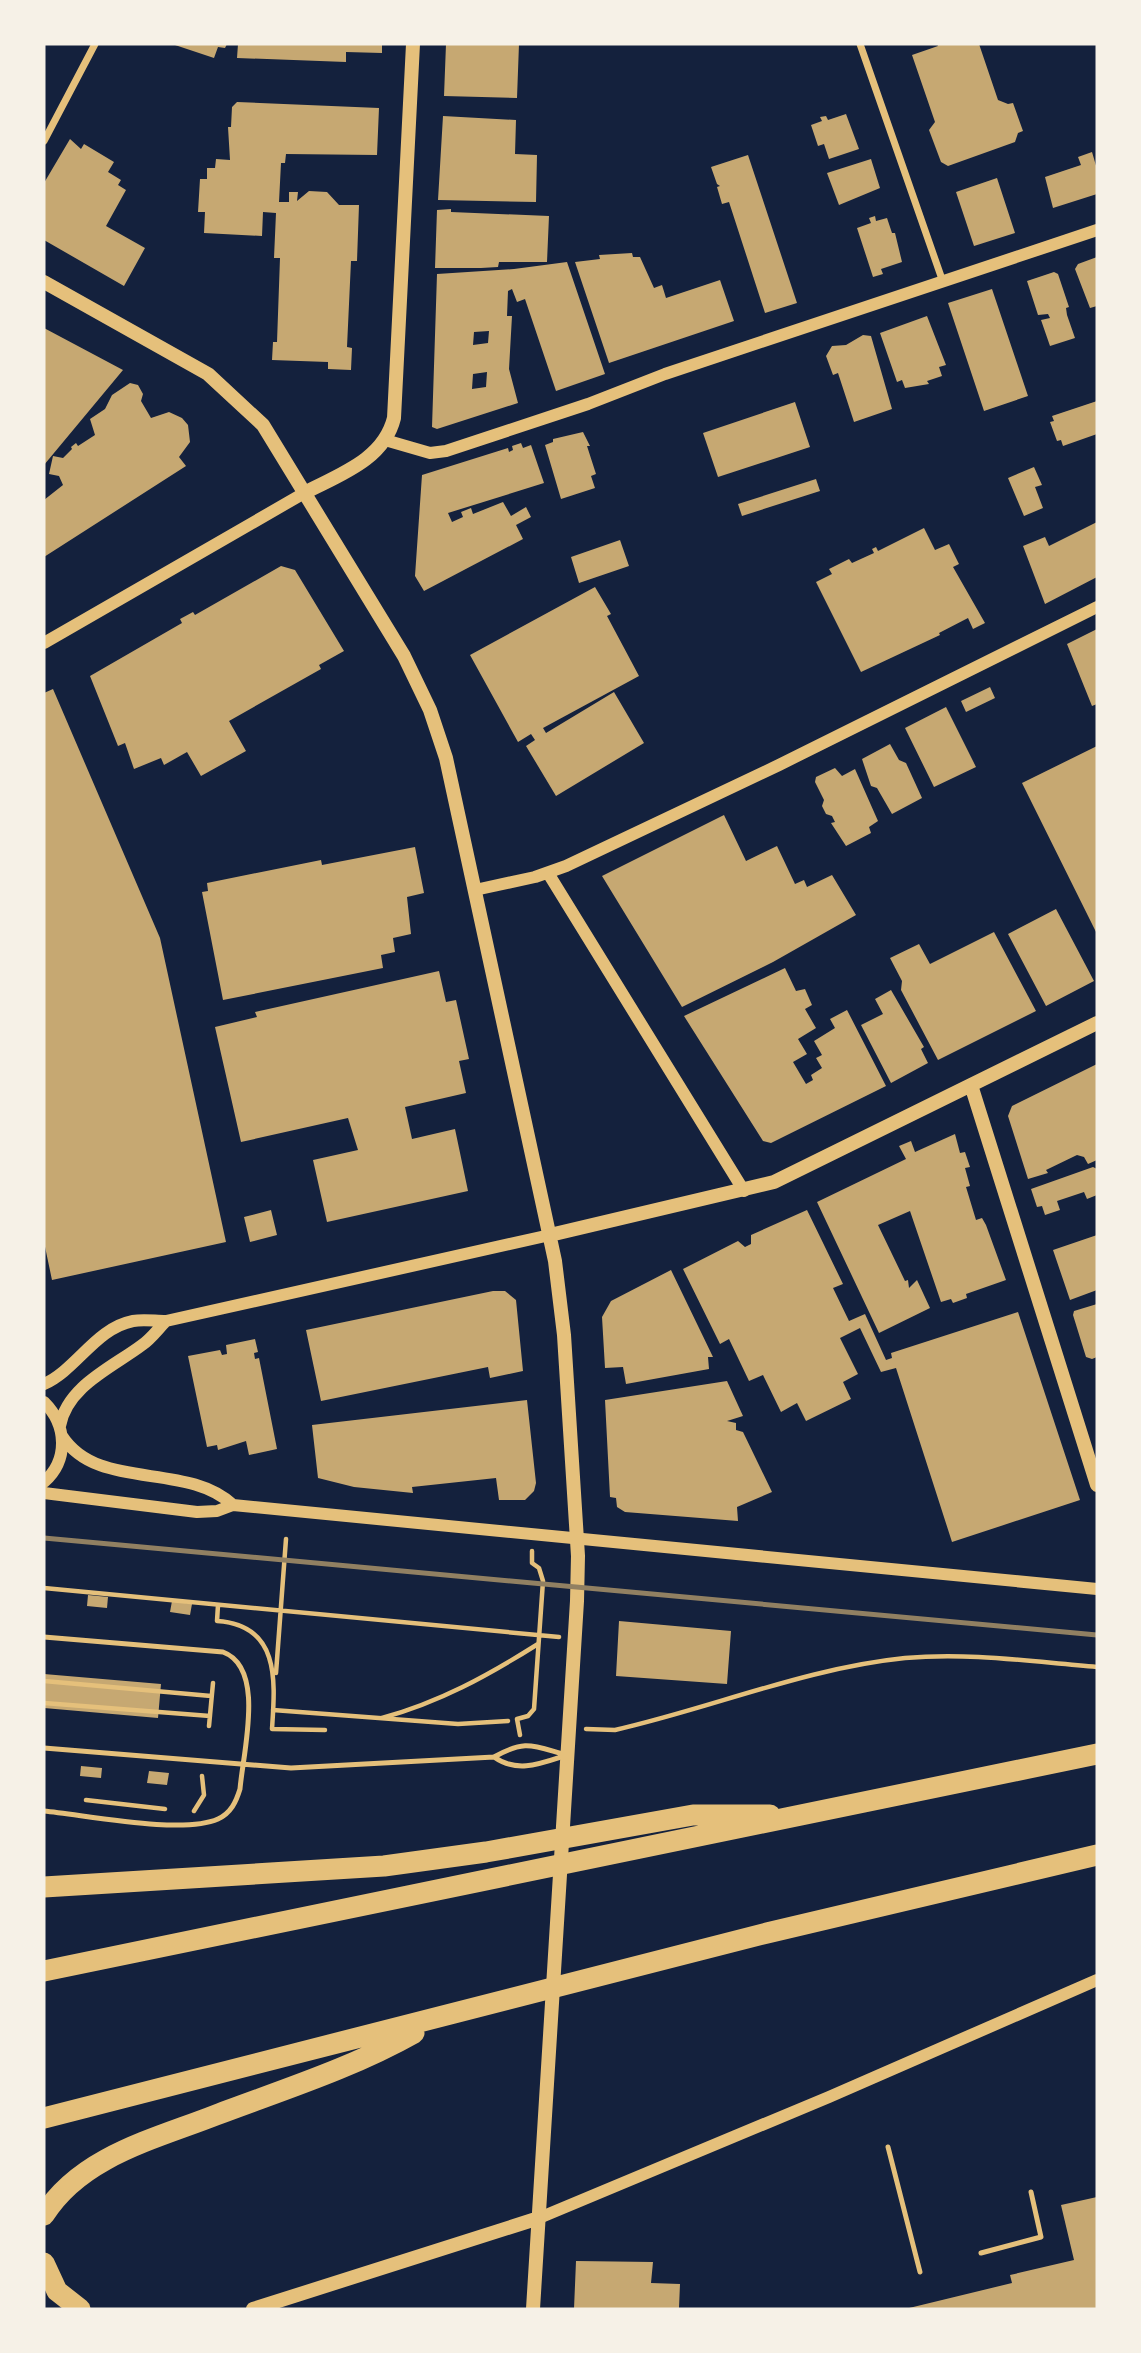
<svg xmlns="http://www.w3.org/2000/svg" width="1141" height="2353" font-family="Lato,sans-serif">
<style>
.building{fill:#c6a872;fill-rule:evenodd}
.lines{fill:none;stroke-linecap:round;stroke-linejoin:round}
.path{stroke:#e5c07b;stroke-width:4.5}
.service{stroke:#e5c07b;stroke-width:5}
.minor{stroke:#e5c07b;stroke-width:7}
.tertiary{stroke:#e5c07b;stroke-width:12}
.secondary{stroke:#e5c07b;stroke-width:14}
.motorway{stroke:#e5c07b;stroke-width:21}
.rail{stroke:#918062;stroke-width:5}
</style>
<rect width="100%" height="100%" fill="#14213d"/>
<!-- building -->
<path class="building" d="M172,44h55l-2,4 -7,-1 -4,11z
M238,44h144v9l-36,-1v10l-109,-4z
M446,44h73l-2,54 -73,-2z
M937,44h42l19,56 10,4 5,-1 10,28 -5,2 -3,9 -67,24 -7,-4 -12,-32 6,-8 -23,-67 26,-9z
M237,102l142,6 -2,47 -91,-1 -1,9h-4l-2,39h10v-10h9l-1,9 12,-10 18,1 12,13h20l-2,56h-6l-4,86 5,1 -1,22 -23,-1v-7l-56,-2 1,-18h4l3,-84h-6l2,-45 -13,-1 -1,24 -58,-3 1,-21h-7l2,-33h7v-11h8l1,-9 14,1 -2,-33h3l1,-20z
M846,114l13,35 -30,10 -5,-15 -6,2 -7,-21 11,-4 -2,-4 6,-1 2,4z
M443,116l73,4 -1,34 22,1 -1,47 -98,-2z
M70,139l11,10 3,-5 30,18 -6,10 13,8 -3,5 8,5 -20,36 39,22 -21,38 -80,-46v-57z
M1092,152l5,17v25l-44,14 -8,-31 36,-12 -3,-8z
M748,155l49,148 -32,10 -36,-111 -7,2 -5,-17 3,-1 -3,-2 -6,-17z
M871,159l9,29 -41,17 -12,-32z
M997,178l18,55 -41,13 -18,-54z
M451,209v3l98,4 -2,46h-48l-1,5 -17,1h-46l2,-58z
M875,216l1,5 11,-3 5,15h3l7,29 -21,7 2,5 -10,3 -16,-49 14,-5 -2,-5z
M632,253l1,4h7l14,31 8,-3 4,13 54,-18 14,41 -125,42 -34,-101 25,-3 -1,-4z
M1097,257v49l-7,2 -15,-39 3,-5z
M567,262l38,112 -49,17 -31,-92 -8,3 -5,-13 -4,2 -1,25h5l-3,53 9,34 -81,26 -5,-2 5,-153 77,-5zM489,331l-1,12 -15,2 1,-13zM487,372l-1,15 -14,2 1,-15z
M1054,272l4,2 11,33 -3,1 1,7 8,23 -25,8 -9,-26 9,-2 -2,-4 -10,1 -11,-34z
M992,289l36,107 -44,15 -36,-108z
M927,316l19,49 -7,2 3,9 -15,5 2,3 -24,4 -3,-8 -5,2 -17,-49z
M44,328l79,42 -79,95z
M863,335l8,1 21,73 -38,13 -16,-49 -5,2 -7,-19 6,-10 14,-1z
M130,383l8,2 5,9 -2,7 10,17 18,-6 13,6 6,7 2,17 -11,15 7,9 -142,91v-57l19,-15 -4,-9 -10,-2 4,-18 10,2 9,-9 -1,-2 5,-4 2,3 17,-11 -5,-16 15,-10 7,-14z
M1097,401v33l-34,12 -2,-6 -4,1 -7,-19 4,-1 -2,-5z
M795,402l15,45 -92,30 -15,-44z
M583,432l7,14h-3l9,28 -5,2 4,12 -34,11 -16,-54 8,-3v-3z
M521,443l2,5 8,-3 13,38 -96,30 4,9 11,-5 -2,-5 10,-4 2,6 30,-12 8,14 15,-9 5,10 -15,8 7,14 -99,52 -9,-15 7,-101 86,-27 1,4 4,-2 -1,-4z
M1034,467l8,18 -7,2 8,21 -19,8 -16,-38z
M816,479l4,12 -78,25 -4,-12z
M1097,522v55l-52,27 -22,-58 22,-9 4,9z
M924,528l11,22 14,-6 10,20 -6,3 32,56 -12,6 -5,-11 -29,15 1,2 -79,37 -45,-90 16,-8 -3,-5 20,-10 3,4 22,-10 -2,-4 4,-2 2,4z
M620,540l9,26 -50,17 -8,-26z
M281,566l14,4 49,81 -25,14 2,4 -92,52 17,30 -45,25 -14,-24 -23,13 -3,-7 -27,11 -9,-26 -7,3 -28,-70 92,-53 -2,-4 13,-7 2,3z
M595,587l16,27 -4,2 32,60 -96,52 3,5 68,-41 30,51 -88,53 -30,-50 9,-6 -4,-6 -13,8 -48,-87z
M1097,629v75l-5,2 -25,-62z
M990,687l5,11 -29,14 -5,-11z
M53,689l107,249 66,304 -174,38 -8,-38v-549z
M946,707l30,60 -42,20 -29,-59z
M890,744l9,16 7,3 16,35 -30,16 -15,-26 -6,-2 -9,-27z
M1097,746v188l-75,-151z
M835,768l7,8 13,-7 23,52 -9,6 2,6 -25,13 -15,-23 4,-1 -3,-6 -6,-2 -4,-8 2,-6 -9,-18 1,-5z
M724,815l22,46 31,-15 18,38 9,-4 3,7 25,-12 24,40 -83,47 -91,45 -80,-131z
M415,847l9,46 -17,4 4,37 -18,4 2,14 -14,3 2,13 -160,32 -21,-108 6,-1 -1,-8 114,-23 1,5z
M1056,909l38,72 -48,25 -38,-72z
M994,932l42,79 -98,49 -37,-70 1,-9 -12,-23 29,-14 11,20z
M785,968l11,23 9,-2 7,16 -7,4 11,19 -18,11 9,15 -14,8 13,22 7,-4 -2,-5 11,-7 -6,-10 6,-3 -8,-14 21,-13 -5,-9 17,-9 39,76 -115,57 -8,-2 -79,-125z
M439,971l7,31 10,-2 13,59 -10,2 7,32 -61,14 7,32 43,-10 13,62 -141,31 -14,-62 45,-10 -10,-32 -107,24 -26,-115 42,-10 -2,-5z
M891,990l33,57 -3,2 7,14 -37,20 -30,-58 22,-11 -8,-15z
M1097,1064v96l-9,4 -4,-7 -7,-2 -31,15 2,3 -20,6 -20,-63 4,-10z
M955,1134l5,19 5,-1 5,15 -5,1 5,18 -4,1 10,33 6,-2 4,7 20,55 -40,14 1,4 -14,5 -2,-4 -10,3 -31,-91 -32,14 27,56 3,-1 1,8 8,-8 13,28 -51,25 -62,-131 89,-43 -7,-13 12,-5 4,11z
M1093,1167l4,2v26l-10,4 -3,-7 -27,9 3,9 -15,5 -3,-9 -5,1 -6,-18z
M271,1210l6,25 -27,7 -6,-25z
M807,1210l36,74 -10,4 16,33 16,-7 21,46 6,-2 -1,-5 127,-41 62,188 -128,42 -56,-174 -15,4 -21,-44 -20,10 18,36 -15,8 8,17 -45,22 -9,-18 -16,9 -18,-37 -14,6 -20,-42 -9,5 -37,-75 55,-28 7,6 6,-3v-9z
M1097,1235v55l-27,10 -17,-50z
M671,1270l42,87h-5l1,12 -83,15 -3,-17 -18,1 -3,-51 9,-16z
M493,1291h12l11,9 7,71 -33,7 -2,-11 -167,34 -15,-71z
M1097,1304v53l-5,2 -6,-2 -13,-42 1,-4z
M255,1339l3,13 -4,1 1,6 4,-1 18,91 -28,6 -3,-14 -28,9 -1,-5 -10,2 -19,-91 32,-6 2,5 5,-1 -1,-9z
M727,1381l16,35 -16,5 9,2v7l7,2 29,60 -35,15 1,14 -113,-9 -8,-5 -1,-9 -6,-1 -5,-97z
M527,1400l9,83 -2,8 -9,9h-26l-3,-22 -84,9 1,6 -59,-6 -36,-9 -6,-53z
M88,1595l20,2 -1,11 -20,-2z
M172,1601l20,3 -2,11 -20,-3z
M619,1621l112,10 -4,53 -111,-8z
M44,1674l117,10 -3,34 -114,-10z
M81,1766l21,2 -1,10 -21,-2z
M149,1771l20,2 -2,12 -20,-2z
M1097,2197v112h-192l107,-26 -2,-8 64,-15 -13,-55z
M576,2261l77,1 -2,21 29,1 -1,24 -105,1z"/>
<g class="lines">
<!-- path -->
<path class="path" d="M44,1588l515,49
M218,1605l-1,16c64,4 58,62 55,108l53,1
M276,1673l10,-134
M44,1681l167,15
M44,1703l166,13
M273,1710l185,14 50,-3
M382,1718c58,-16 105,-42 156,-74
M209,1726l4,-43
M586,1729l29,1c97,-22 191,-62 290,-72 65,-6 128,4 192,9
M520,1735l-3,-16 11,-3 6,-7 9,-128 -4,-13 -7,-5v-12
M86,1800l79,9
M194,1811l10,-16 -2,-19"/>
<!-- service -->
<path class="service" d="M44,1637l179,15c43,16 20,100 17,137 -4,13 -9,24 -22,30 -36,16 -132,-4 -174,-8
M44,1748l247,20 203,-11c32,-18 39,-11 73,-2
M494,1757c24,17 48,6 73,-2
M888,2147l32,125
M981,2253l60,-16 -10,-45"/>
<!-- minor -->
<path class="minor" d="M860,44l83,238
M44,141l51,-97"/>
<!-- tertiary -->
<path class="tertiary" d="M385,440l45,13 16,-2 142,-47 77,-30 432,-144
M44,643l262,-151
M548,873l196,318
M475,890l60,-13 31,-11 213,-101 318,-158
M44,1384c32,-14 52,-56 89,-63 10,-2 22,0 33,0l384,-86
M44,1402c23,23 25,58 0,80
M60,1426c7,-40 53,-59 82,-81 9,-6 16,-16 24,-24
M62,1436c36,56 124,25 171,69
M44,1493l153,19 20,-1 16,-6 864,84
M539,2218l290,-121 268,-117"/>
<!-- secondary -->
<path class="secondary" d="M44,282l164,92 55,51 141,231 26,54 16,48 109,503 9,74 14,221 -1,45 -44,708
M306,492c35,-18 78,-33 88,-74l19,-374
M971,1085l126,400
M550,1235l224,-53 323,-159
M253,2309l286,-91"/>
<!-- motorway -->
<path class="motorway" d="M44,1887l340,-21 102,-14 207,-37h77
M44,1971l1053,-217
M44,2118l723,-185 330,-78
M44,2215c37,-59 111,-76 172,-100 66,-25 136,-47 198,-82
M44,2263l13,28 23,18"/>
<!-- rail -->
<path class="rail" d="M44,1538l1053,97"/>
</g>
<!-- border -->
<rect width="1141" height="2353" fill="none" stroke="#f6f1e7" stroke-width="91"/>
</svg>
